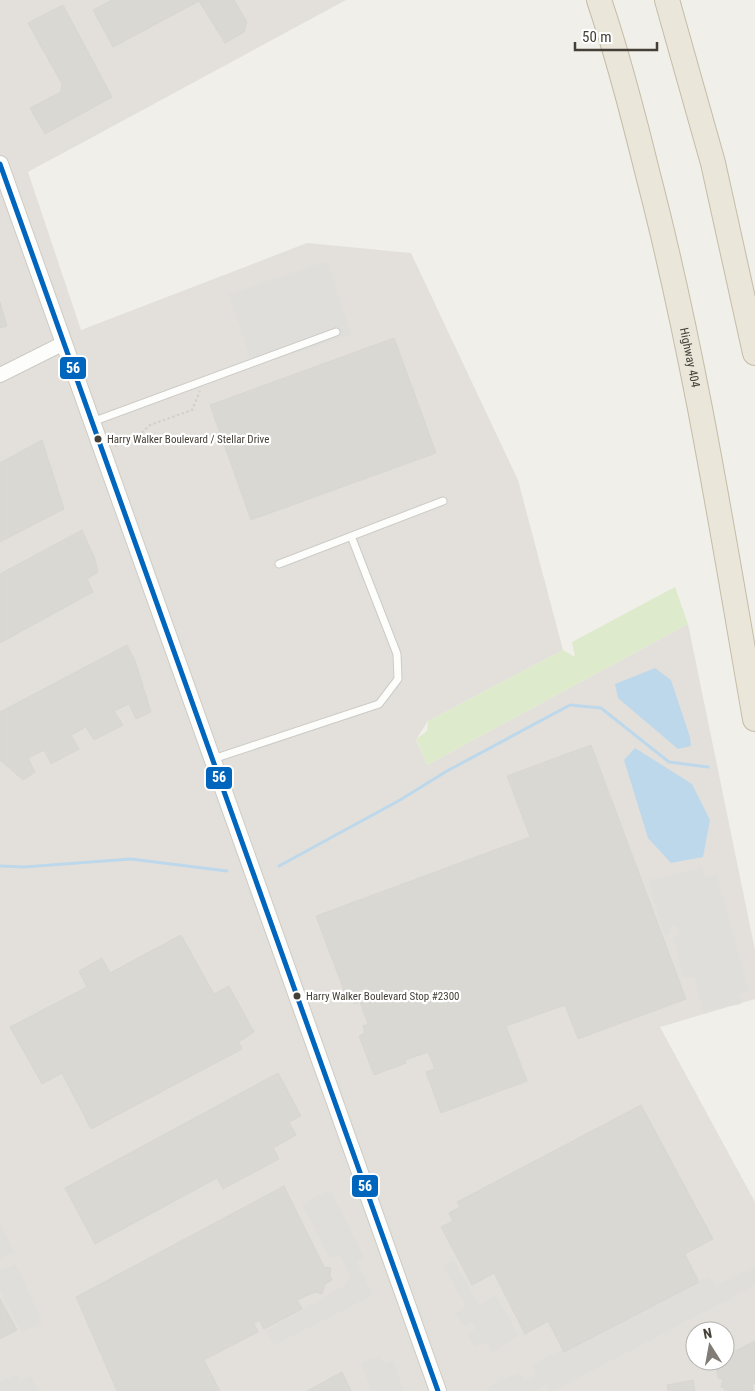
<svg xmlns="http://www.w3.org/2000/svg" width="755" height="1391" font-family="'Roboto Condensed',sans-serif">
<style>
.industrial{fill:#e3e0db;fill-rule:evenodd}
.green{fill:#ddeacb}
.parking{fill:#dfdeda}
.water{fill:#bdd8eb}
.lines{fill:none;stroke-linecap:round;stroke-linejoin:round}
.stream{stroke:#bdd8eb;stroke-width:3}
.building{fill:#dad8d2;stroke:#d8d6d0}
.service-casing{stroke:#cccbc6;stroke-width:9}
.minor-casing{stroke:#cccbc6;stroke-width:16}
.tertiary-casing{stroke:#cccbc6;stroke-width:18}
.motorway-casing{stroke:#c6bca7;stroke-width:26}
.path{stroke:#d0cfca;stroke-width:2;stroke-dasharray:2.5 2.5;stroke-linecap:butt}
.service{stroke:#fdfdfc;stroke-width:7}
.minor{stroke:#fdfdfc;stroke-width:14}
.tertiary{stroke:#fdfdfc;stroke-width:16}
.motorway{stroke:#eae6da;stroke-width:24}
.bus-1-casing{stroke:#fff;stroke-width:9}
.bus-1{stroke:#0065bd;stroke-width:5}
.bus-dot{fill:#454037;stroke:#fff;stroke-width:2}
.labels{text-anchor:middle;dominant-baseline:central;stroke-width:4.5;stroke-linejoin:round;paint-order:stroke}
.bus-label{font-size:11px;fill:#454037;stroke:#fff;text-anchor:start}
.street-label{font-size:12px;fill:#454037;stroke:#fff}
.line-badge{stroke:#fff;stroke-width:2}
.badge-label{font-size:14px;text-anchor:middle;font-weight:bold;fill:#fff}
</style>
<rect width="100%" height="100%" fill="#f0efea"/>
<!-- industrial -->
<path class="industrial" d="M0,0h346l-318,172 53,158 226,-87 104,10 107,227 45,170 -135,71 -12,19 11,25 261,-141 67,326v49l-95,28 95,175v189h-755zM695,1331h30v30h-30z"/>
<!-- green -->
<path class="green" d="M675,587l13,37 -261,141 -11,-26 11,-8 1,-10 135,-71 12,7 -3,-15z"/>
<!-- parking -->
<path class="parking" d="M327,261l24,74 -98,32 -24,-73z
M702,868l3,10 12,-3 32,117 -10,2 2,10 -39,7 -7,-34 -11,1 -11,-41 9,-4 -6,-8 -7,2 1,7 -6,1 -15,-55z
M330,1190l34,67 -8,4 17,34 -99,50 -8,-14 79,-46 5,-9 -10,-22 -10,5 -28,-55z
M0,1222l14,30 -14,7z
M453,1260l26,45 17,-9 23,40 -28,16 -5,-10 -11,6 -8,-14 9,-6 -4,-6 -9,5 -8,-14 11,-7 -23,-40z
M16,1264l26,58 -20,11 -22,-43v-19z
M755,1266v19l-202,106h-4l-3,-8 -9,8h-48l-2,-3 32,-16 5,8 12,-5 -5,-10 178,-89 7,9z
M381,1356l3,8 9,-3 11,30h-33l-10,-28z
M17,1374l4,8 10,-5 7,14h-38v-8z"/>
<!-- water -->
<path class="water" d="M655,668l16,12 19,57 1,9 -13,3 -60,-51 -3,-14z
M635,748l57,36 18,36 -7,37 -32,6 -23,-25 -24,-78z"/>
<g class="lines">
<!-- stream -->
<path class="stream" d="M0,866l24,1 107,-8 96,12
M279,866l121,-66 47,-29 123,-66 31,3 68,54 39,5"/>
</g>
<!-- building -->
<path class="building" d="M112,0h122l13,22 -3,10 -19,11 -26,-42 -86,46 -20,-37z
M63,5l49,92 -67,37 -15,-26 31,-16 1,-8 -34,-61z
M0,302l7,24 -7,2z
M394,338l42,115 -185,67 -41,-115z
M42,440l22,69 -64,33v-79z
M82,530l13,29 3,13 -11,7 6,13 -93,51v-69z
M127,645l8,16 16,51 -15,7 -7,-15 -15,7 9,14 -29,15 -8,-13 -15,8 8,14 -28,15 -7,-14 -16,8 7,14 -12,8 -23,-20v-48z
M591,745l95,254 -108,40 -13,-34 -59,21 21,55 -86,32 -15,-41 9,-3 -7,-17 -23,8 1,3 -32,12 -15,-39 6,-3 -2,-7 5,-2 -8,-22 -6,2 -1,-4 -5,1 -32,-85 214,-79 -23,-61z
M181,935l33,59 15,-8 25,46 -15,10 3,7 -151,80 -29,-56 -20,11 -32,-57 77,-40 -8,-16 23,-13 8,15z
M278,1073l23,43 -12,6 7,13 -23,13 6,11 -56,30 -6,-11 -122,66 -30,-56z
M641,1105l72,134 -28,15 14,28 -135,70 -16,-31 -23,13 -31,-61 -22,12 -31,-58 12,-6 -4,-8 11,-6 -3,-5z
M284,1186l40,81 7,1 -1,7 2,5 -7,4 -3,10 -7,-2 -18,8 5,9 -38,20 -5,-9 -5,4 4,8 -54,28 16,31h-103l-41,-94z
M0,1299l17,31 -17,9z
M755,1341v42l-3,2 1,6h-29l1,-3 -4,-1 2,-8 -5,-1 -3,-17h10v-5z
M342,1372l9,19h-44z
M693,1380l2,11h-27l-1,-6z"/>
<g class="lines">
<defs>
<path id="service" d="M92,422l244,-90
M279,564l164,-63
M213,759l166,-55 19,-25 -1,-25 -46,-118"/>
<path id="minor" d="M0,375l64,-32"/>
<path id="tertiary" d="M0,164l438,1227"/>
<g id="motorway">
<path id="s1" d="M599,0c19,56 34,114 48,171 47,180 76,364 108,548"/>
<path d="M667,0l46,163 42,190"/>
</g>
</defs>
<!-- service casing -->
<use href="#service" class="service-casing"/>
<!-- minor casing -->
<use href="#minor" class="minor-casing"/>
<!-- tertiary casing -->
<use href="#tertiary" class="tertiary-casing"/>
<!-- motorway casing -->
<use href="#motorway" class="motorway-casing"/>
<!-- path -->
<path class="path" d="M115,446l23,-10 12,-11 42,-15 8,-19"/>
<!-- service -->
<use href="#service" class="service"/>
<!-- minor -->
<use href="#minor" class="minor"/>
<!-- tertiary -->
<use href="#tertiary" class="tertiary"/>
<!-- motorway -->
<use href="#motorway" class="motorway"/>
<defs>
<path id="bus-1" d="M0,164l438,1227"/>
</defs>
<!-- bus-1 casing -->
<use href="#bus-1" class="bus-1-casing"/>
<!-- bus-1 -->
<use href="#bus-1" class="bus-1"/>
</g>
<!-- markers -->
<g class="bus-dot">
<circle cx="98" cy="439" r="4.5"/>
<circle cx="297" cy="996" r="4.5"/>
</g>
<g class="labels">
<!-- bus labels -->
<g class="bus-label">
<text x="107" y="439">Harry Walker Boulevard / Stellar Drive</text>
<text x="306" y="996">Harry Walker Boulevard Stop #2300</text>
</g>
<!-- street labels -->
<g class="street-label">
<text stroke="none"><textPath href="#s1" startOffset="369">Highway 404</textPath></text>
</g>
</g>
<g class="line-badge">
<rect x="59" y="356" width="28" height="24" rx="5" fill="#0065bd"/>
<rect x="205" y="766" width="28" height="24" rx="5" fill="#0065bd"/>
<rect x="351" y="1174" width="28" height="24" rx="5" fill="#0065bd"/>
</g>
<g class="badge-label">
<text x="73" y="373">56</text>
<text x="219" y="782">56</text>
<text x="365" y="1191">56</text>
</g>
<!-- north arrow -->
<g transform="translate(710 1346) rotate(349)"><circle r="24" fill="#ffffff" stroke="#b5b3af"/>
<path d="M0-4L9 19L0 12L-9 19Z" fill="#817d76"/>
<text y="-8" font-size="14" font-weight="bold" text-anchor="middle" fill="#454037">N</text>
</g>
<!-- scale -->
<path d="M575 42v8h82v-8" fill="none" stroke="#454037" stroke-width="2.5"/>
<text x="582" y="42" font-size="15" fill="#454037" stroke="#ffffff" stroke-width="4" paint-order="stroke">50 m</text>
</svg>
